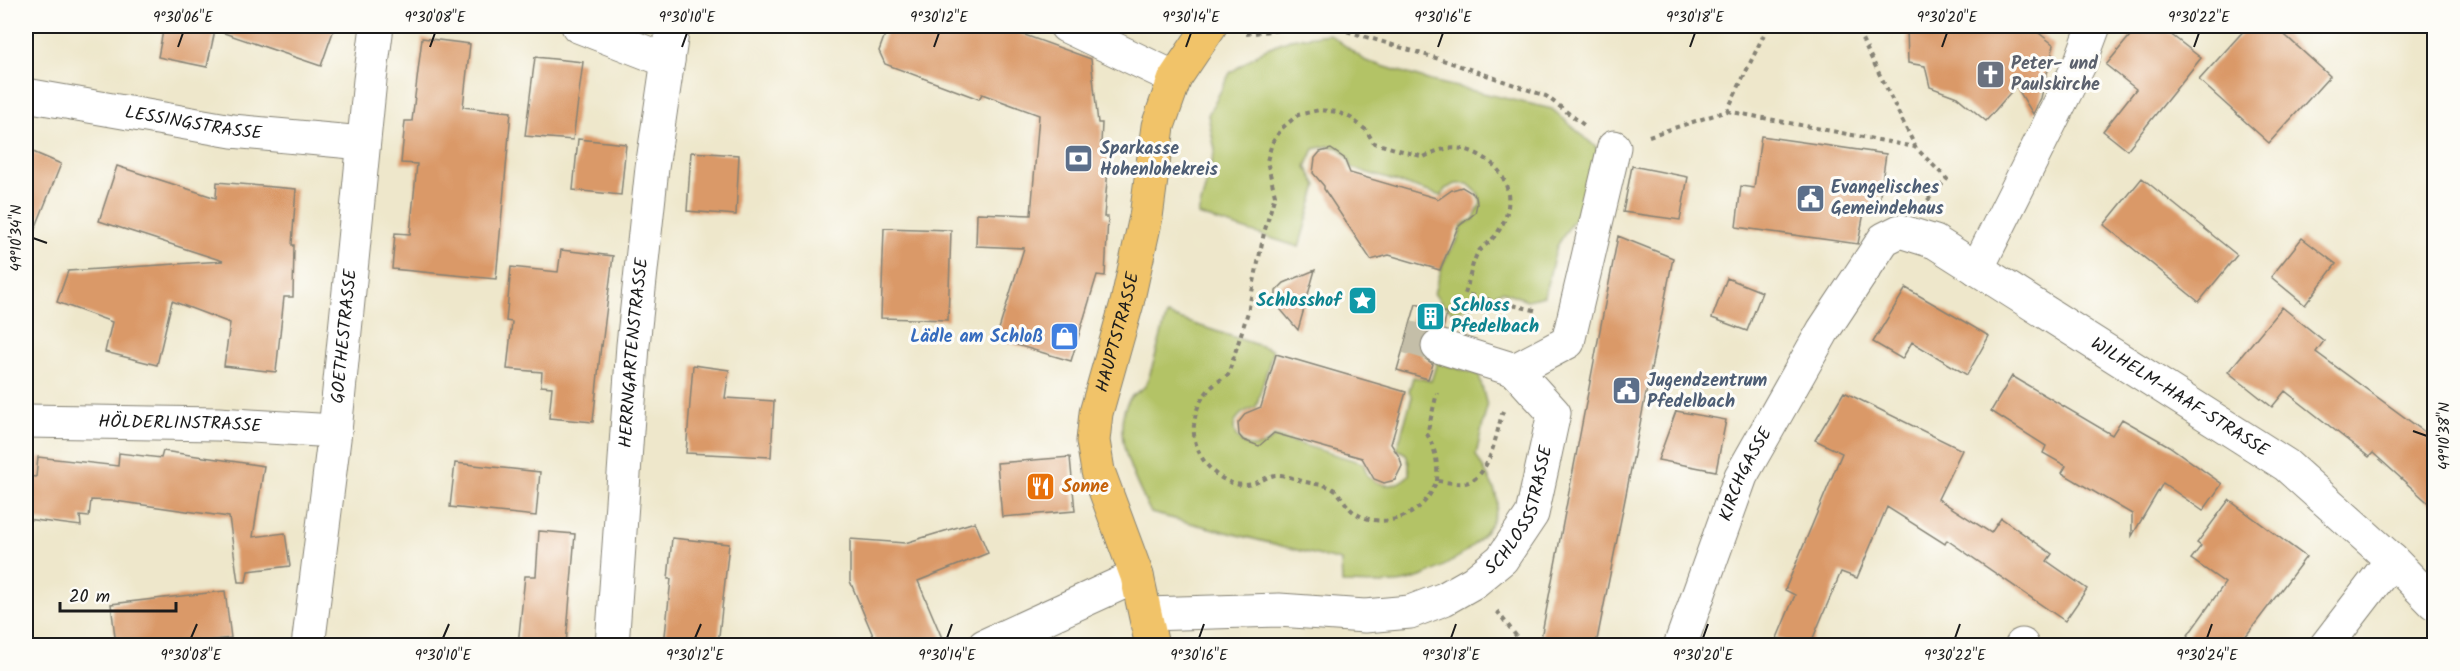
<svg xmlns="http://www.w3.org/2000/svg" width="2460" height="671" font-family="Kalam,sans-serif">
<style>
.green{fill:#b3c366;stroke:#687041;stroke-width:1.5}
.building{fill:#da9968}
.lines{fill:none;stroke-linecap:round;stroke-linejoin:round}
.minor-tunnel{stroke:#c4bea8;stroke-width:33;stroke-dasharray:33 16;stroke-linecap:butt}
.minor-casing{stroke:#858274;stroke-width:35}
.major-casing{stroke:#858274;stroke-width:35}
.path{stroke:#858274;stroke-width:4;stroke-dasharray:4.5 4.5;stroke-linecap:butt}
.minor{stroke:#fff;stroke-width:33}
.major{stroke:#f1c369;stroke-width:33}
.ticks{fill:none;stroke:#1c1c1c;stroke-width:2}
.labels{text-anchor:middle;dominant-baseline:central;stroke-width:6;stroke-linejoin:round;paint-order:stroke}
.worship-label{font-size:18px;font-weight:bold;fill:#5b616d;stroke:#fdfcf7;text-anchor:start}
.street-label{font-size:18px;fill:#1c1c1c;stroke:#fdfcf7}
.service-label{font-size:18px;font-weight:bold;fill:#4e5e75;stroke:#fdfcf7;text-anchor:start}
.culture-label{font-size:18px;font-weight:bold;fill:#0d838f;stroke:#fdfcf7;text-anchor:end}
.shop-label{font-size:18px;font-weight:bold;fill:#366cbe;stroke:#fdfcf7;text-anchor:end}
.food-label{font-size:18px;font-weight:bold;fill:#c56008;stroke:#fdfcf7;text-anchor:start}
.neatline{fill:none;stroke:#1c1c1c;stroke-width:2}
.ticks-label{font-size:15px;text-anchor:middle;fill:#1c1c1c}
</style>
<rect width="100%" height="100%" fill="#fdfcf7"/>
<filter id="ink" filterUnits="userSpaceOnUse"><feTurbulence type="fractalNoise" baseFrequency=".0167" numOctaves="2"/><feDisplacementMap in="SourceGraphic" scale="12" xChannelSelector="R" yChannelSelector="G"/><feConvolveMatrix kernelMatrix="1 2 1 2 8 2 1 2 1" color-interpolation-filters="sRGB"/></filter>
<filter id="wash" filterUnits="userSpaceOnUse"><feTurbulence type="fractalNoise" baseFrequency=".008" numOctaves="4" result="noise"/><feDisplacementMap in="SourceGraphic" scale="24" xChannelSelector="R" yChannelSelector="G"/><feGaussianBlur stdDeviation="1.35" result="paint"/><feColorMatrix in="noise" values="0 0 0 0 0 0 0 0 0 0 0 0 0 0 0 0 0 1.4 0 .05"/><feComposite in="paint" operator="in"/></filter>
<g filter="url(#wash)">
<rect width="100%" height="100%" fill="#eee7cb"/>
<!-- green -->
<path class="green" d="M1329,34l37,27 65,20 121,28 46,40 -15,56 -26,41 -13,50 -17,4 -25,-9 -48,22 -13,-10 -7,-10 9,-29 16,-28 3,-11 12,-6 7,-16 -3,-10 -10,-9h-12l-11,5 -3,7 -90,-28 -3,-9 -9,-11 -12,-2 -14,3 -8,18 11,18 -18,62 -101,-32 17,-65 -7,-35 22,-42 35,-24 25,-10z
M1167,315l106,35 -17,57c-48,14 -5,61 18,29l89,27 5,14c16,11 27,11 41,-2v-11l-3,-10 -9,-5 15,-52 -3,-6 4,-14 18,4 6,-19 42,13 8,31 -11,49c7,15 22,33 21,50 -3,38 -66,74 -100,78 -18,2 -37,0 -55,0l-1,-22 -190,-48c-15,-30 -43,-82 -21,-115 4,-5 11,-7 15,-12 6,-9 17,-57 22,-71z"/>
<g id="blocks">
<!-- building -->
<path class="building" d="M164,26h52l-9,41 -49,-10z
M219,26h116l-14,40 -103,-35z
M888,26h112l91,33 7,64h4l-1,21 9,1 -6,72h4l-3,59 -8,-1 -26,86 -75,-22 28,-91 -48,-2 1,-33 54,2 8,-100 -57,-21 -3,5 -94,-35 -6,-13z
M1907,26h123l24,19 -13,53 -8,16 -17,-28 -30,35 -29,-24 -27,-10 -5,-21 -17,-3z
M2138,26h22l41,32 -74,92 -24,-19 33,-42 -30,-24z
M2248,26h27l55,50 -61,67 -70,-63z
M422,38l48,6 -7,63 48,5 -15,167 -104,-10 3,-36 15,1 7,-70 -16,-1 4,-42h7z
M535,57l48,5 -10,78 -48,-4z
M1761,136l125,18 -8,55 -13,-2 -7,37 -122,-17 5,-41 13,2z
M578,139l48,5 -5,51 -48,-5z
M26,149l35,15 -34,85h-1z
M1331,149l13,9 6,15 89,26 13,-9 10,-3 10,6 4,4 1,7 -2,9 -17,14 -18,43 -51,-15 -18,5 -47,-71v-3l-11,-13 2,-15 5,-6z
M691,152l48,3 -3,60 -49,-4z
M117,166l99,32 1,-16 79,7 -4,56h2l-1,52h-9l-8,75 -52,-6 6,-43 -58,-22 -15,64 -52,-13 7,-30 -55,-20 11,-31 155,-10 -124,-40z
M1632,166l56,11 -8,43 -57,-8z
M2142,178l95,77 -38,47 -95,-77z
M884,228l67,2 -3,90 -67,-2z
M1618,236l55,22 -77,387h-16l-39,-7z
M2302,238l34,26 -31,41 -34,-28z
M561,250l52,6 -11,90 -1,-1 -8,77 -44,-4 3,-31 -11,-1 1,-14 -35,-3 5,-47 -6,-1 5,-54 47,5z
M1315,270l-17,60 -22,-26v-13l8,-8z
M1727,278l35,14 -15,39 -35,-13z
M1906,288l83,48 -22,39 -55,-33 -10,17 -29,-17z
M1416,304l31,9 -4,15h-10l-7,4 -6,9v10l4,7 9,6 -5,15 -31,-9z
M2282,307l42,34 -8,11 118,87v69l-61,-55 -4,4 -84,-66 -13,16 -44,-35z
M1276,354l130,38 -15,52 9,14 2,8 -7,14 -11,3 -10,-4 -12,-21 -88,-25 -15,13 -16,-6 -4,-5 -1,-12 8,-10 15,-6z
M693,365l36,5 -4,28 49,3 -3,56 -85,-4z
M2012,376l100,59 10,-16 47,27 53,38 -19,27 -40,-28 -31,53v-22l-70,-41 4,-7 -23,-13 3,-7 -55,-35z
M1844,392l118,58 -24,49 53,34 10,-15 51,36 -5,7 40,28 -22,32 -118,-81 -2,4 -58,-37 -30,71 -16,-6 -31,73h-15l-18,-7 18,-43 -10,-5 57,-137 -27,-13z
M1676,411l50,9 -10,51 -58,-11z
M163,451l101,15 -11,71 32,-4 5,33 -42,5 -2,11h-8l-9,-65 -114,-16 -24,-1 -2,17 -9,-1 1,10 -55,-7v-43l10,1 2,-20 80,9 1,-13 42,5z
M1070,457l5,54 -73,6 -5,-54z
M455,463l85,9 -4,44 -86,-9z
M2229,500l77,57 -67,88h-58l44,-62 -34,-24 10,-13 -4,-3z
M975,522l13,31 -70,28 24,57 -19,7h-46l-27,-64v-42l55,4z
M539,531l36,3 -9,111h-48l7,-69h11z
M672,538l57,6 -11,101h-54l7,-66h-3z
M225,591l6,47 -57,7h-58l-5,-41z"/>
</g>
</g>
<g filter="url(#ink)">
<use href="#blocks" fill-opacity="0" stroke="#858274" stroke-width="1.5"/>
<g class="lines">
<!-- minor-tunnel -->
<path class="minor-tunnel" d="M1407,337l31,9"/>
<defs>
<g id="minor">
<path d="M578,26l90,35"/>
<path d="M1066,26l109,52"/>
<path id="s1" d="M26,95l206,36 131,12"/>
<path d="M1977,269l104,-208 13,-35"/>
<path d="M1438,346l77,24"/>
<path id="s2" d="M26,421l192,3 117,7"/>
<path id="s3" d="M1147,614l132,-4 86,6 45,-4 34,-13 30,-17 28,-23 30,-45 22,-101 -39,-43 53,-28 46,-195"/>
<path d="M2022,645v1"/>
<path id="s4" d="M308,646l27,-215 35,-351 7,-54"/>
<path id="s5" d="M612,646l21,-301 19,-177 21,-142"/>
<path d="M984,646l153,-70"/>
<path id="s6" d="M1680,646l61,-170 82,-145 61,-92 16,-8 35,11 351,223 106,95 42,43"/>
<path d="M2326,646l66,-86"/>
</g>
<g id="major">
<path id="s7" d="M1152,646l-15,-70 -39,-105 -5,-30 3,-28 31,-110 19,-86 12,-91 17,-48 35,-52"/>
</g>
</defs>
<!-- minor casing -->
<use href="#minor" class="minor-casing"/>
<!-- major casing -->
<use href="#major" class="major-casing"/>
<!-- path -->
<path class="path" d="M1330,26l119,36 97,34 38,29
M1851,26l7,5 57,115
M1246,34l65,-8
M1727,111l188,36 32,32 -20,22
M1649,136l78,-25 41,-85
M1503,411c-7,21 -12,67 -38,72 -8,1 -19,-1 -28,-2 -3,5 -5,11 -9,16 -15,23 -50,31 -73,16 -9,-6 -13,-18 -22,-24 -7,-5 -22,-5 -31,-8 -7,-2 -19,-7 -27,-6 -10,2 -19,10 -30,10 -30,0 -54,-33 -51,-60 2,-24 14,-38 34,-50l20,-63 16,-79 11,-38 -8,-34 5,-18 10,-15 16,-13 21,-5 18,2 14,6 15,12 8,13 50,14c19,-11 38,-12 57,-1 32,17 36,56 12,82 -4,6 -13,9 -16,16 -6,12 -8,28 -12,40l73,17
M1437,481c1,-18 -1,-31 -10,-47l10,-41
M1497,611l27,35"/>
<!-- minor -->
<use href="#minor" class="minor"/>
<!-- major -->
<use href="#major" class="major"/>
</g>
</g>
<!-- ticks -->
<path class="ticks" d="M178,47l5,-14M430,47l5,-14M682,47l5,-14M934,47l5,-14M1186,47l5,-14M1438,47l5,-14M1690,47l5,-14M1942,47l5,-14M2194,47l5,-14M33,238l14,5M2413,431l14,5M191,638l6,-14M443,638l6,-14M695,638l6,-14M947,638l5,-14M1199,638l5,-14M1451,638l5,-14M1703,638l5,-14M1955,638l5,-14M2207,638l5,-14"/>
<!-- icons -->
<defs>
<symbol id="church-square" viewBox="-11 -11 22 22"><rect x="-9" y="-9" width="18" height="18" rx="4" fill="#6b7280" stroke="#fdfcf7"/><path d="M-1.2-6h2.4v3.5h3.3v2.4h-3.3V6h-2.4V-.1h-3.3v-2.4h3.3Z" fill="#fff"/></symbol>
<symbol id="bank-square" viewBox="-11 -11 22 22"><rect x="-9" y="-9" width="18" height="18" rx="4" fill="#5c6f8a" stroke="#fdfcf7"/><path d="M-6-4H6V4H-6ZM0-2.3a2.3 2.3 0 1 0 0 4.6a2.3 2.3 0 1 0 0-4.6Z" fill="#fff"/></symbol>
<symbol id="civic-square" viewBox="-11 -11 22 22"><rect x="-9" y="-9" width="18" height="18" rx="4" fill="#5c6f8a" stroke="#fdfcf7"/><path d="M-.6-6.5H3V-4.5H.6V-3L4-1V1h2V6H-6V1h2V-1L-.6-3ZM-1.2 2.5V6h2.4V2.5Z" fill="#fff"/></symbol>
<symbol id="sight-square" viewBox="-11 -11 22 22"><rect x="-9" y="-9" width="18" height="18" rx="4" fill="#0f9aa8" stroke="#fdfcf7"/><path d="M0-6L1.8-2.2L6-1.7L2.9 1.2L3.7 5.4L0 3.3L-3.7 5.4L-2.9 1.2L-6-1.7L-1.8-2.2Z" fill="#fff"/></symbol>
<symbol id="building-square" viewBox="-11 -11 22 22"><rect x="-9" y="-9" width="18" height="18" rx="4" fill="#0f9aa8" stroke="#fdfcf7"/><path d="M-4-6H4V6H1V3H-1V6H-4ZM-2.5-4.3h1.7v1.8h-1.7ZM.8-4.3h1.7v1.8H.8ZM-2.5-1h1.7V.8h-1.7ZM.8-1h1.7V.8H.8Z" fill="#fff"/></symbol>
<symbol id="shop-square" viewBox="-11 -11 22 22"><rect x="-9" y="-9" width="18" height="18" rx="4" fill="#3f7fe0" stroke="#fdfcf7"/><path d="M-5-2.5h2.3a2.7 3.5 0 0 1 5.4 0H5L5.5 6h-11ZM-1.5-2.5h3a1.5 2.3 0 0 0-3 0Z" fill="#fff"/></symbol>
<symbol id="restaurant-square" viewBox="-11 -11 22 22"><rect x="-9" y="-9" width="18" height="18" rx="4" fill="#e8710a" stroke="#fdfcf7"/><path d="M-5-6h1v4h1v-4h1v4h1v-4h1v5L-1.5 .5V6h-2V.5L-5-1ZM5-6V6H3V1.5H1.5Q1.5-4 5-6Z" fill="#fff"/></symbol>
</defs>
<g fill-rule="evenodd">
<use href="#church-square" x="1974" y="58" width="33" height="33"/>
<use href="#bank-square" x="1062" y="142" width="33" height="33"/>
<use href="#civic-square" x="1794" y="182" width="33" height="33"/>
<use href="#sight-square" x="1346" y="284" width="33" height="33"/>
<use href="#building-square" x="1414" y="300" width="33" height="33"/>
<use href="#shop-square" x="1048" y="320" width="33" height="33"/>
<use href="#civic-square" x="1610" y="374" width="33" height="33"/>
<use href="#restaurant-square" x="1024" y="470" width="33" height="33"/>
</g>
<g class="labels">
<!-- worship labels -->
<g class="worship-label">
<text x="2011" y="64">Peter- und<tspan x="2011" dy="21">Paulskirche</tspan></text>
</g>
<!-- street labels -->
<g class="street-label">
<text stroke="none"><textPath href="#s1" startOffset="170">LESSINGSTRASSE</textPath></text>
<text stroke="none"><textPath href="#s7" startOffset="326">HAUPTSTRASSE</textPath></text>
<text stroke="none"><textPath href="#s4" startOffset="312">GOETHESTRASSE</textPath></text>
<text stroke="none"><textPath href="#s5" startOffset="294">HERRNGARTENSTRASSE</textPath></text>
<text stroke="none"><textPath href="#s6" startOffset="802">WILHELM-HAAF-STRASSE</textPath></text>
<text stroke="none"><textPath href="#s2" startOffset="154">HÖLDERLINSTRASSE</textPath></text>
<text stroke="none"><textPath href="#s6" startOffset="184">KIRCHGASSE</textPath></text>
<text stroke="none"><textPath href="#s3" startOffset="423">SCHLOSSSTRASSE</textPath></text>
</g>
<!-- service labels -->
<g class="service-label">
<text x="1100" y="149">Sparkasse<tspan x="1100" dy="21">Hohenlohekreis</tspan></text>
<text x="1831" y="188">Evangelisches<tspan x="1831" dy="21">Gemeindehaus</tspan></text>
<text x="1647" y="381">Jugendzentrum<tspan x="1647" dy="21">Pfedelbach</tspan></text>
</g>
<!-- culture labels -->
<g class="culture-label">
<text x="1341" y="301">Schlosshof</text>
<text x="1451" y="306" text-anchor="start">Schloss<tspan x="1451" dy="21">Pfedelbach</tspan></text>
</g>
<!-- shop labels -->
<g class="shop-label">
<text x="1043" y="337">Lädle am Schloß</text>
</g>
<!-- food labels -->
<g class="food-label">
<text x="1062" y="487">Sonne</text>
</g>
</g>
<!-- margin -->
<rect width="2460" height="671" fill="none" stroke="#fdfcf7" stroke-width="66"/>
<!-- scale -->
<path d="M60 602v9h116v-9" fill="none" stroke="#1c1c1c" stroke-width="3"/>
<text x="69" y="602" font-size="18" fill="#1c1c1c" stroke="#fdfcf7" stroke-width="4.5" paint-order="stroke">20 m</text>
<rect x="33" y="33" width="2394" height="605" class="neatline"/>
<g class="ticks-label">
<text x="183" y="22">9°30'06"E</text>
<text x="435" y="22">9°30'08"E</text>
<text x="687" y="22">9°30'10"E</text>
<text x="939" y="22">9°30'12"E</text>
<text x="1191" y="22">9°30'14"E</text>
<text x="1443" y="22">9°30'16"E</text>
<text x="1695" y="22">9°30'18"E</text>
<text x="1947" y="22">9°30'20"E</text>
<text x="2199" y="22">9°30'22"E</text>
<text transform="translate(16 238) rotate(-90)" y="5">49°10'34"N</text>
<text transform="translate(2444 436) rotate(-90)" y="5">49°10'38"N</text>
<text x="191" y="660">9°30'08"E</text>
<text x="443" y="660">9°30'10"E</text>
<text x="695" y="660">9°30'12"E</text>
<text x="947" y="660">9°30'14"E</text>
<text x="1199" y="660">9°30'16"E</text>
<text x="1451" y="660">9°30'18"E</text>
<text x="1703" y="660">9°30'20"E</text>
<text x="1955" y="660">9°30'22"E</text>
<text x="2207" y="660">9°30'24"E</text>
</g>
</svg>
